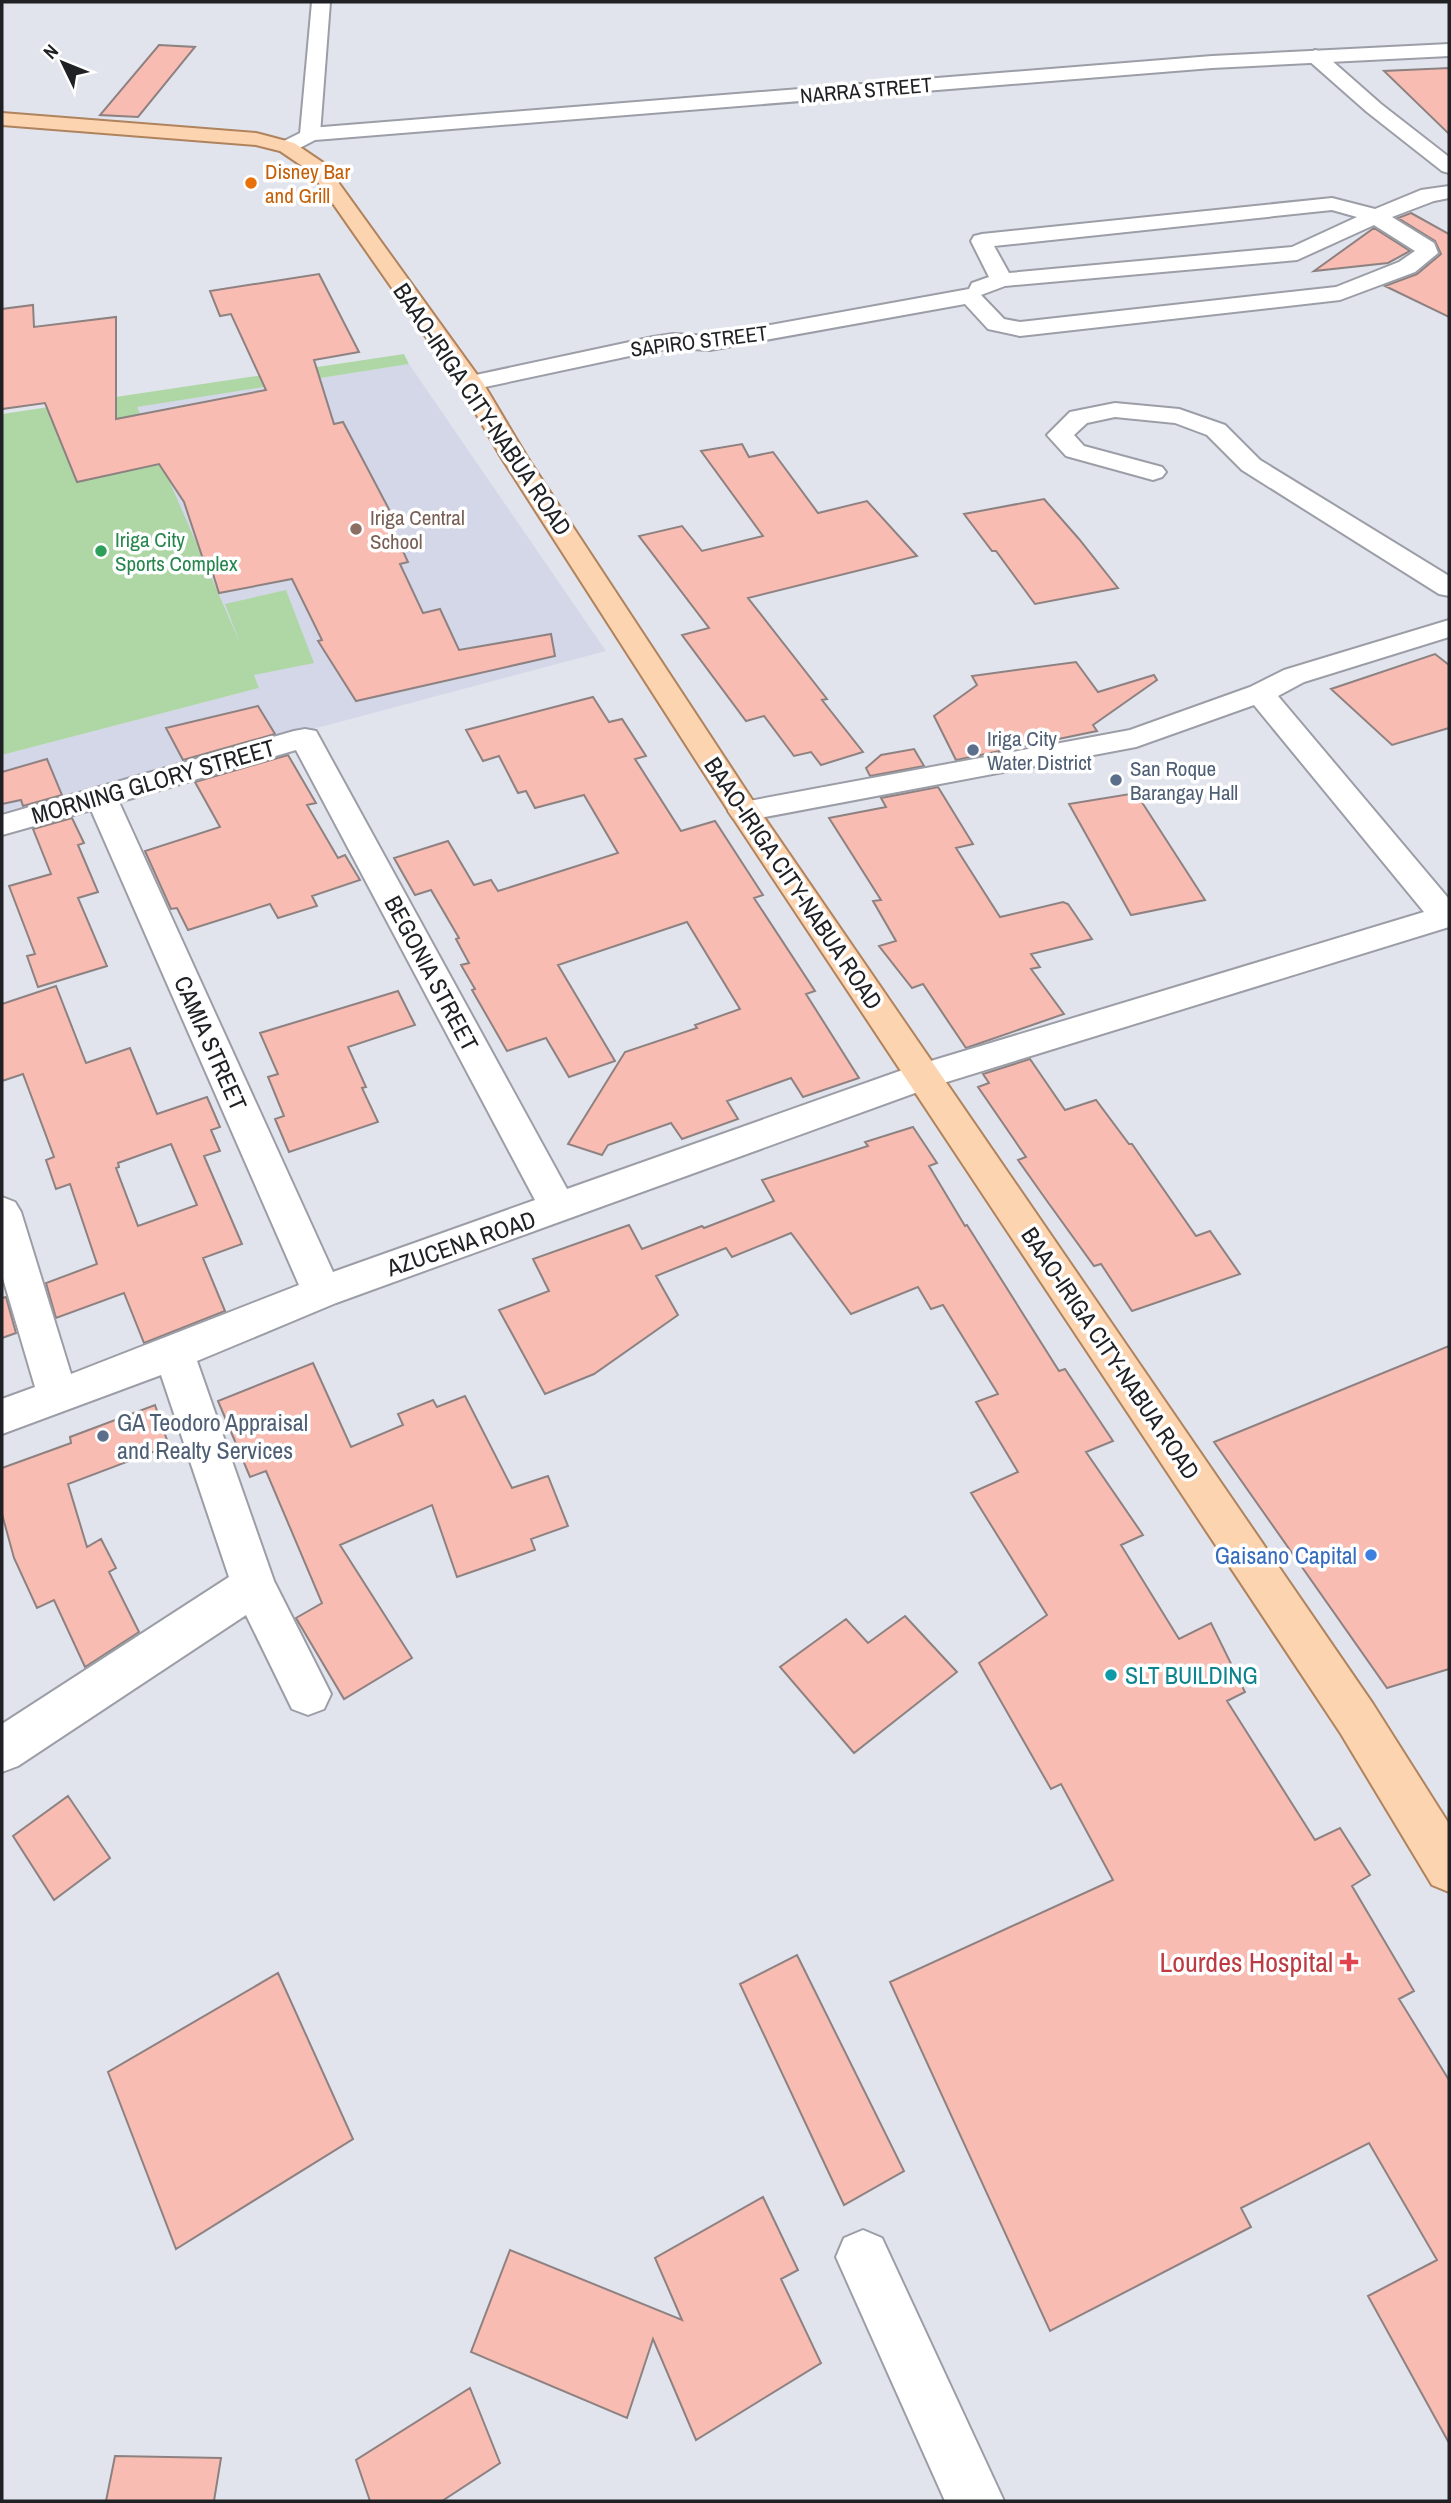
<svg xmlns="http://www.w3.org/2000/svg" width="1451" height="2503" font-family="'Archivo Narrow',sans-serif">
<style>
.built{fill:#d4d7e8}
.green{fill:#aed7a5}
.building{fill:#f8bcb3;stroke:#8d8281;stroke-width:2;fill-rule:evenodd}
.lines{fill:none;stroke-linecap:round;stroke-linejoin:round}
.minor-casing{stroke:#9c9ea7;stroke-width:4}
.tertiary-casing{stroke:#9c9ea7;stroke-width:4}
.primary-casing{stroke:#af835d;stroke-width:4}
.minor{fill:#fff;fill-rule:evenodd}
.tertiary{fill:#fff;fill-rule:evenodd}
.primary{fill:#fdd4b0;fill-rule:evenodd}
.food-dot{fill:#e8710a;stroke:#fff;stroke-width:2.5}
.education-dot{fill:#8d6e63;stroke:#fff;stroke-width:2.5}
.leisure-dot{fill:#2e9e5b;stroke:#fff;stroke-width:2.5}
.service-dot{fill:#5c6f8a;stroke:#fff;stroke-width:2.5}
.shop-dot{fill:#3f7fe0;stroke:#fff;stroke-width:2.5}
.culture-dot{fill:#0f9aa8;stroke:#fff;stroke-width:2.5}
.health-dot{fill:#e0444e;stroke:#fff;stroke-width:2.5}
.labels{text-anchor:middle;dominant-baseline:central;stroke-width:7;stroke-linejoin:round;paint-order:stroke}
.far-street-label{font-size:21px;fill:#202124;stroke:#fff}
.far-food-label{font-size:21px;fill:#c56008;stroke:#fff;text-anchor:start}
.far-education-label{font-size:21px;fill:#785e54;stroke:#fff;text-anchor:start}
.far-leisure-label{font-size:21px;fill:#27864d;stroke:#fff;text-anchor:start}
.far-service-label{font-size:21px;fill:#4e5e75;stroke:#fff;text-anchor:start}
.street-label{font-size:24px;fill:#202124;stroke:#fff}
.service-label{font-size:24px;fill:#4e5e75;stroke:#fff;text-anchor:start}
.shop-label{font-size:24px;fill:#366cbe;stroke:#fff;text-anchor:end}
.culture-label{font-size:24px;fill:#0d838f;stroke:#fff;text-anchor:start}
.near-health-label{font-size:28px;fill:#be3a42;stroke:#fff;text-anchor:end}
</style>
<rect width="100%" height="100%" fill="#e2e4ed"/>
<!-- built -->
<path class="built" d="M409,364l197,287 -604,161v-57l257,-67 -123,-281z"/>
<!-- green -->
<path class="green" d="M404,354l5,10 -272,43 103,236 -15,-39 61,-14 28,73 -60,12 5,13 -257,67v-341z"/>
<!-- building -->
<path class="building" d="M159,45l36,2 -57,70 -38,-2z
M1449,68v66l-65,-63z
M1411,213l38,21v83l-64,-31 32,-12 24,-20 -6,-13 -37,-23z
M1374,228l36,23 -22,12 -74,8z
M319,274l40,78 -45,8 20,64 9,-2 49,93 -5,1 21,46 -8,2 23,49 17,-4 19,41 92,-16 4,22 -199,45 -38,-60 4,-1 -30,-61 -73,14 -11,-35 -5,1 -19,-57 -25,-38 -82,18 -32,-79 -43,6v-100l31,-4 1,22 82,-10v102l150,-29 -35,-76 -11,2 -10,-25z
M742,444l7,13 24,-5 45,61 49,-12 50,55 -169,42 79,101 -5,1 41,52 -42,13 -10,-13 -17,4 -30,-40 -18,5 -64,-86 27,-7 -70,-92 43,-10 20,25 61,-15 -62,-85z
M1044,499l35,40 39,49 -83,16 -39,-53h-4l-28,-37z
M1435,654l14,11v63l-57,17 -61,-56z
M1076,662l22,30 56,-17 3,5 -64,45 4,6 -141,29 -22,-44 43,-31 -5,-9z
M593,697l16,25 13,-3 24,37 -11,3 46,72 34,-10 48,74 -9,3 61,93 -9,3 53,84 -56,19 -12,-19 -64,23 11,18 -56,20 -11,-16 -63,22 -6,10 -34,-11 57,-92 72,-24 -2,-3 45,-16 -53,-87 -129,43 57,96 -46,16 -23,-39 -39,13 -35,-61 3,-1 -14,-24 8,-2 -13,-24 3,-1 -28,-48 -16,5 -21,-37 54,-17 26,44 17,-5 7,11 120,-38 -34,-58 -49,13 -9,-17 -8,2 -19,-37 -16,5 -17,-31z
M258,706l17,28 -92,26 -17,-32z
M914,749l10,17 -54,10 -4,-8 15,-13z
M288,755l28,48 -9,2 31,53 7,-3 15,25 -48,16 5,10 -39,12 -8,-14 -82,26 -11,-22 -6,1 -26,-58 75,-24 -25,-45z
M47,759l15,36 -39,11 -2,-6 -19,4v-32z
M938,787l35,57 -17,4 44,69 63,-15 5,2 24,35 -61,15 9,13 -9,2 33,45 -98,34 -43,-64 -11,4 -33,-42 17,-5 -23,-40 8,-1 -52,-82 57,-11 -5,-9z
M1136,793l69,107 -74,15 -62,-111z
M72,818l12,25 -6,2 20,47 -20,6 29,68 -69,21 -11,-31 8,-2 -26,-68 42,-12 -18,-45z
M56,986l30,77 44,-15 27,66 50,-17 13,30 -9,3 9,21 -16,5 38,88 -39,14 22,53 -81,32 -20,-50 -68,25 -10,-35 51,-19 -27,-80 -14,5 -10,-29 8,-3 -31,-83 -21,7v-77zM171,1144l26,61 -59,21 -22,-58 3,-1 -1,-4z
M398,991l17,34 -67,22 18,40 -4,1 16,34 -89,30 -14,-33 9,-3 -16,-39 10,-3 -18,-41z
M1030,1059l35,51 31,-10 33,44h3l64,92 14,-5 30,43 -108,37 -31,-47 -7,2 -47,-65 -29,-41 8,-3 -48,-70 11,-4 -6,-9z
M913,1127l24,36 -8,3 36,60 2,-1 92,146 6,-2 48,72 -27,11 57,83 -22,10 58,94 32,-16 34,69 -18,9 88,139 25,-12 30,47 -18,11 62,105 -15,8 50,81v363l-81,-147 69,-36 -68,-117 -128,65 10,19 -201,104 -160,-349 223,-102 -52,-96 -10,5 -72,-126 68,-48 -76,-122 47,-21 -42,-70 22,-8 -55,-89 -12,4 -13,-22 -67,27 -60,-81 -59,24 -6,-9 -70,28 22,39 -84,59 -49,20 -46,-84 50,-19 -16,-32 96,-34 13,24 60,-23 2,2 70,-27 -12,-21 106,-34 -3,-4z
M6,1297l10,36 -14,5v-40z
M1449,1346v323l-62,19 -173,-246z
M313,1363l38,84 52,-22 -5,-11 35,-14 4,7 28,-11 47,92 36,-12 20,50 -37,13 4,11 -78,27 -25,-72 -92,40 72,113 -68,41 -48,-81 26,-15 -56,-132 -16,6 -32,-76z
M155,1405l14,41 -101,38 19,63 14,-8 15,29 -7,4 30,60 -54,35 -31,-67 -17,8 -23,-50 -12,-44v-46l69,-25 -1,-6z
M905,1616l52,56 -103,81 -74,-86 66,-48 22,24z
M68,1796l42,62 -56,42 -41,-64z
M797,1955l107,216 -60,34 -104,-221z
M278,1973l75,166 -177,110 -68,-177z
M763,2197l35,73 -17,9 40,84 -125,77 -43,-101 -26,79 -156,-66 39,-102 172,70 -27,-62z
M470,2388l30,75 -58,38h-72l-14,-41z
M115,2456l106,2 -7,43h-108z"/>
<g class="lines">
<defs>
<path id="minor" d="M312,2h18l-10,132 -3,4h-14l-3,-4z
M1315,50l7,2 59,52 68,53v16l-7,-2 -75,-59 -59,-52 -2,-4z
M1449,186v12l-15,3 -42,16 42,26 4,10 -23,19 -75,28 -320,36 -32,-7 -23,-25 -255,46 -37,-2 -20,3 -182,39 -9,-2 -3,-5 3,-5 9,-2 182,-39 20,-3 37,2 259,-47 3,-6 17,-6 -18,-36 3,-5 8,-2 350,-36 43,11 46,-19zM1332,210l25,7 -65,30 -283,26 -15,-27zM1374,225l41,26 -16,11 -63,25 -316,35 -16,-3 -23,-24 24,-9 292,-26z
M1115,403l64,6 46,16 35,35 189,116v20l-10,-2 -197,-124 -35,-35 -32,-12 -60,-6 -28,6 -13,12 10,11 78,21 4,5 -4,5 -9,3 -87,-24 -19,-21 23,-23z
M1449,620v17l-145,45 -26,14 171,203v28l-512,158 -601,218 -139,58 77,220 57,113 -7,15 -16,6 -16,-6 -46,-94 -228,151 -16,6v-48l227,-147 -68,-202 -159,59v-35l33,-12 -33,-112v-78l13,5 6,10 50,162 228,-89 -208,-475 -89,25v-20l292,-84 11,-2 11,2 251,458 344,-122 513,-155 -170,-207 -118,42 -392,74 -11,-3 -5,-7 5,-7 397,-74 120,-43 34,-17zM296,750l239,450 -202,72 -214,-470z
M863,2230l19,8 122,263h-59l-109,-244 8,-19z"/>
<path id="tertiary" d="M1449,44v12l-237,12 -897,72 -21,11h-14l-3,-4 3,-4 30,-15 902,-72z"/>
<path id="primary" d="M2,113l254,20 38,10 31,21 158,219 44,74 228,347 618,900 76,120v68l-17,-7 -91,-151 -608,-916 -232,-361 -42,-73 -148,-212 -31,-21 -24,-6 -254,-20z"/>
</defs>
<!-- minor casing -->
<use href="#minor" class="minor-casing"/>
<!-- tertiary casing -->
<use href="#tertiary" class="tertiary-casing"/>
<!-- primary casing -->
<use href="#primary" class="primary-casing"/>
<!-- minor -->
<use href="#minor" class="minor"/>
<!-- tertiary -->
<use href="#tertiary" class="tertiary"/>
<!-- primary -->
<use href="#primary" class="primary"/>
</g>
<!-- markers -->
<circle class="food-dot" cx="251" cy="183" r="7"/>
<circle class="education-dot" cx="356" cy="529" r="7"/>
<circle class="leisure-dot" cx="101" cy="551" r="7"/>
<g class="service-dot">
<circle cx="973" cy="750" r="7"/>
<circle cx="1116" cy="780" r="7"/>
<circle cx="103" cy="1436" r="7"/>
</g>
<circle class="shop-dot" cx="1371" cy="1555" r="7"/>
<circle class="culture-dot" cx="1111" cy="1675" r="7"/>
<path class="health-dot" d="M1345.5 1951.5h7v7h7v7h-7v7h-7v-7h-7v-7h7z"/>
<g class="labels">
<!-- far-street labels -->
<g class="far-street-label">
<text transform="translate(866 90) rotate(-5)">NARRA STREET</text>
<text transform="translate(699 341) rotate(-7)">SAPIRO STREET</text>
</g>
<!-- far-food labels -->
<g class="far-food-label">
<text x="265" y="171">Disney Bar<tspan x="265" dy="24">and Grill</tspan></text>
</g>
<!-- far-education labels -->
<g class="far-education-label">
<text x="370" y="517">Iriga Central<tspan x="370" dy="24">School</tspan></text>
</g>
<!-- far-leisure labels -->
<g class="far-leisure-label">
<text x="115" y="539">Iriga City<tspan x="115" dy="24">Sports Complex</tspan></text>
</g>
<!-- far-service labels -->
<g class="far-service-label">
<text x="987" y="738">Iriga City<tspan x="987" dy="24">Water District</tspan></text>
<text x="1130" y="768">San Roque<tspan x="1130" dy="24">Barangay Hall</tspan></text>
</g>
<!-- street labels -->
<g class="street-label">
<text transform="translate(483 409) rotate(56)">BAAO-IRIGA CITY-NABUA ROAD</text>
<text transform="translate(153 781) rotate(-16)">MORNING GLORY STREET</text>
<text transform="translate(794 883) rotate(56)">BAAO-IRIGA CITY-NABUA ROAD</text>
<text transform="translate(432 973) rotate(62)">BEGONIA STREET</text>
<text transform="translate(211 1043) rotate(66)">CAMIA STREET</text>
<text transform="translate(461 1243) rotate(-19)">AZUCENA ROAD</text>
<text transform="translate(1111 1353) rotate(56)">BAAO-IRIGA CITY-NABUA ROAD</text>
</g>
<!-- service labels -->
<g class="service-label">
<text x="117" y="1422">GA Teodoro Appraisal<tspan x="117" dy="28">and Realty Services</tspan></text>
</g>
<!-- shop labels -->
<g class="shop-label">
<text x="1357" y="1555">Gaisano Capital</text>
</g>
<!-- culture labels -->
<g class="culture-label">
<text x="1125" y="1675">SLT BUILDING</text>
</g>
<!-- near-health labels -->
<g class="near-health-label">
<text x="1333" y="1962">Lourdes Hospital</text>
</g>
</g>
<!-- border -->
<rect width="1451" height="2503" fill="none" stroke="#202124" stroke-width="7"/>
<!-- north arrow -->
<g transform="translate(63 63) rotate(313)" stroke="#ffffff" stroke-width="5" paint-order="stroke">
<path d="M0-5L12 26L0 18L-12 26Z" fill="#202124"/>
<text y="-10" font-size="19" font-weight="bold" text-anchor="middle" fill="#202124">N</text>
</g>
</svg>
